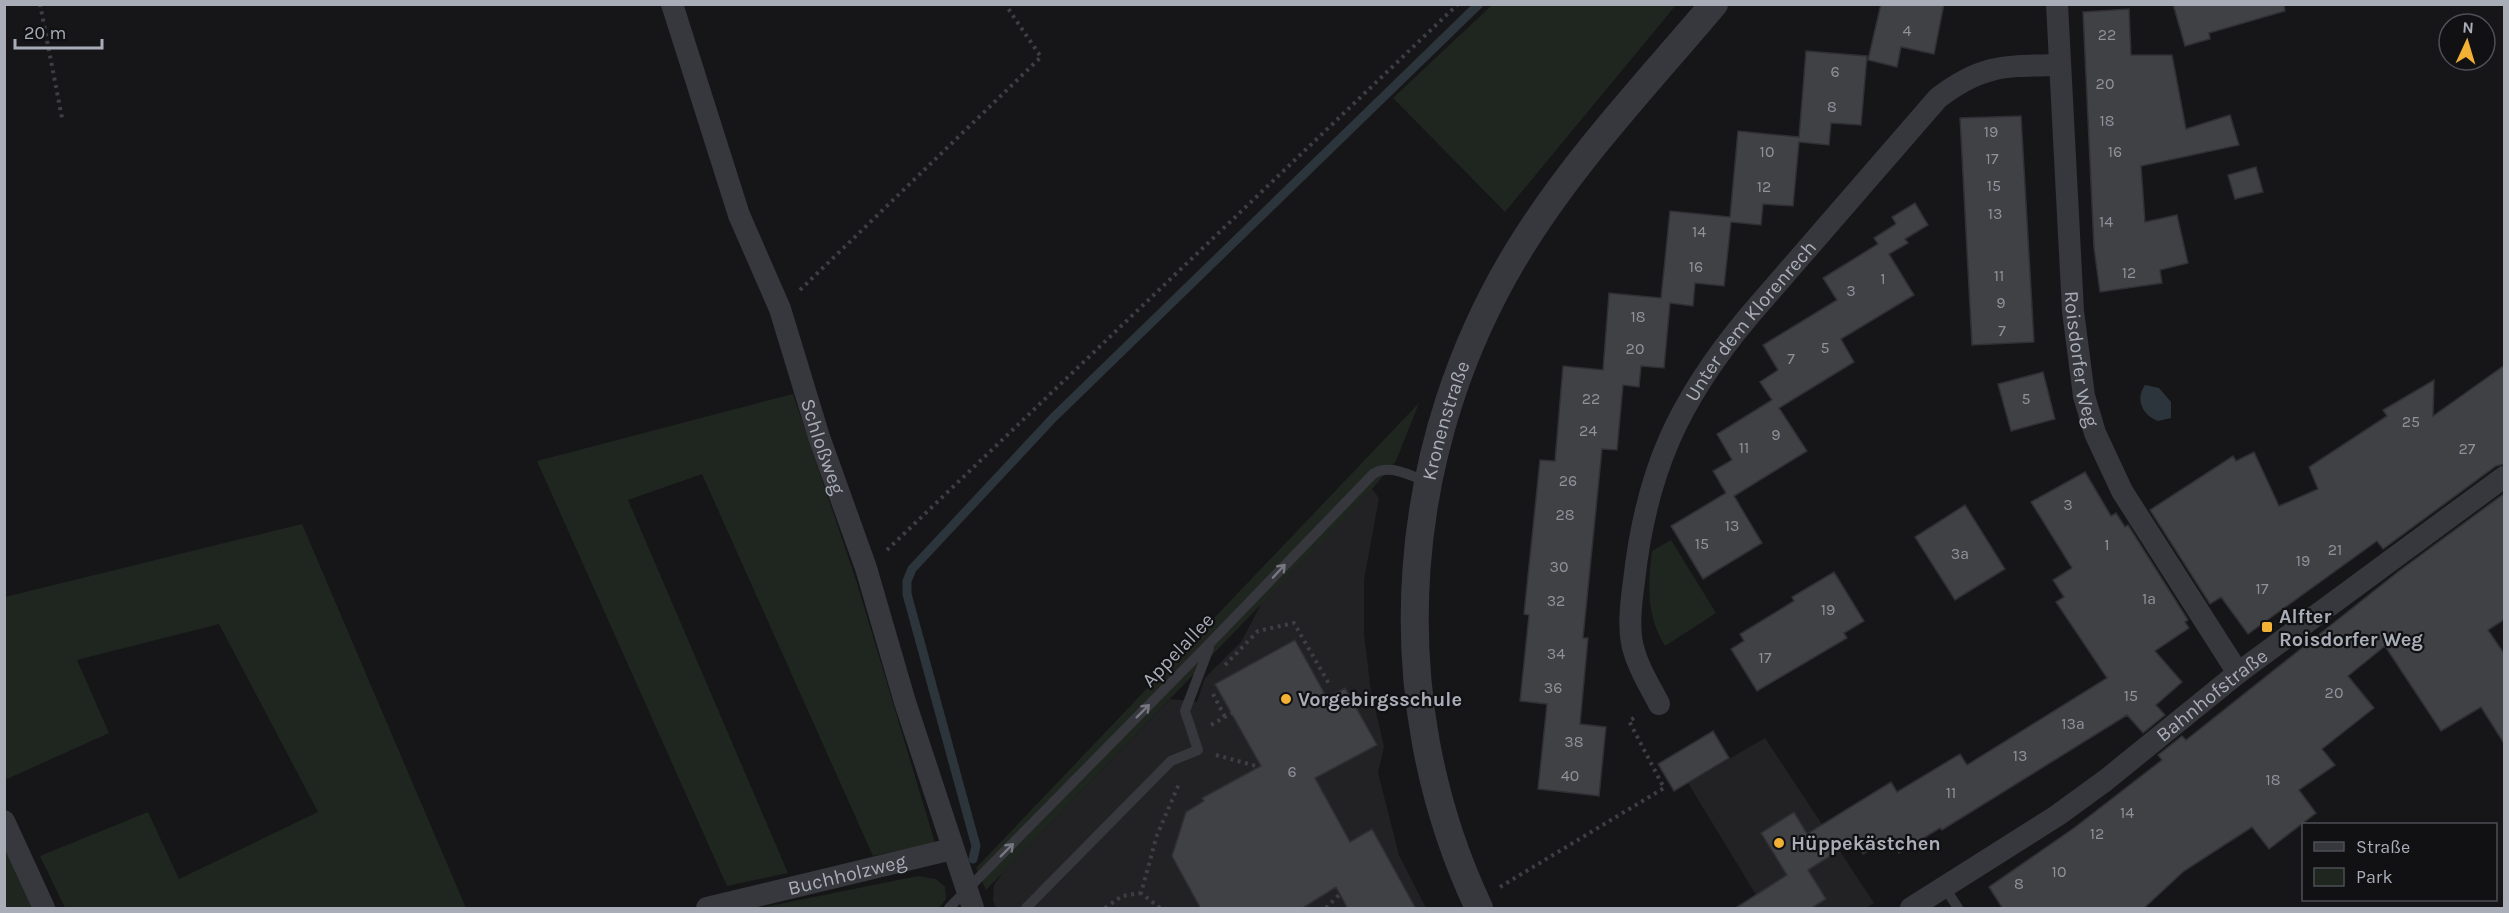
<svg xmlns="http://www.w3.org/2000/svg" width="2509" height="913" font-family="Karla,sans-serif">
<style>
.built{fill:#222225}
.green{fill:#1e261f}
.water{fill:#2c353c}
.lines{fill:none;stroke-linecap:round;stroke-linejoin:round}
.stream{stroke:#2c353c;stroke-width:9}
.building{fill:#404145;stroke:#303034;stroke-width:1.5}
.path{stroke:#3d3f44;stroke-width:4;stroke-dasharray:3 4.5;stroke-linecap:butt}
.service{stroke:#37383d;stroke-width:10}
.minor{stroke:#37383d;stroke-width:22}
.tertiary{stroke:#37383d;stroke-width:28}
.oneway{stroke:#757881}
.poi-dot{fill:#f2b134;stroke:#111113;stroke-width:2}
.labels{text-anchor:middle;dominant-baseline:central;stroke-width:4.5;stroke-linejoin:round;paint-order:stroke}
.number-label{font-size:16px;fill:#8e929b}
.street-label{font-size:20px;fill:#a8adb8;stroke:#111113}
.poi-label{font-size:20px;font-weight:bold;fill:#a8adb8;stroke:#111113;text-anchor:start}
</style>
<rect width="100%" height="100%" fill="#161618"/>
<!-- built -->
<path class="built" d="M1372,489l7,9 -15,82v54l7,58 13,54 -6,27 21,82 27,53h-430l-3,-8 1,-15 10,-14 166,-172 27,3 8,-24 36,-36 24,-45z
M1765,738l109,165 -9,5h-101l-76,-125z"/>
<!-- green -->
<path class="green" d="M1492,5h184l-171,207 -112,-114z
M793,394l64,189 78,260 -62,13 -171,-382 -74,26 160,373 -61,13 -190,-425z
M1419,403l-23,58 -24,28 -386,401 -10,-22z
M302,524l164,384h-401l-25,-52 108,-44 31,67 139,-67 -99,-188 -142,36 32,73 -102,46 -3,-6 1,-176z
M1671,540l45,73 -51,33c-19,-31 -17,-59 -13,-95z
M5,845l28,63h-28z
M918,876l18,3 9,8 1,12 -7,9h-180z"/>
<!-- water -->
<path class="water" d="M2145,385l14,3 12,14v16l-13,3c-16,-6 -23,-22 -13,-36z"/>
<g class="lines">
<!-- stream -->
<path class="stream" d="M973,859l3,-13 -69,-252v-13l5,-12 141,-151 426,-414"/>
</g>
<!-- building -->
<path class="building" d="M1881,4h63l-10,50 -33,-7 -4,20 -29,-7z
M2173,4h111l1,7 -76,22 1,6 -25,7z
M2129,9l2,46h41l14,74 44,-14 9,30 -98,21 4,56 32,-7 11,48 -28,7 2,13 -62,9 -6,-44 -11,-236z
M1806,51l61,5 -6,69 -30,-2 -2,22 -30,-3 -6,64 -30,-2 -2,21 -30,-3 -7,64 -29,-3 -2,23 -23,-3 -6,65 -23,-2 -2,21 -16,-2 -6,65 -15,-1 -19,189h5l-8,86 26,3 -7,69 -61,-7 9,-85 -27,-3 9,-86 -5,-1 16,-154 15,1 8,-95 40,4 6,-77 52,5 9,-87 60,6 8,-86 61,6z
M2021,116l13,226 -62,3 -12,-227z
M2256,167l7,25 -28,7 -7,-24z
M1915,203l13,22 -23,14 3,4 -19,11 25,41 -73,44 13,23 -75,46 28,43 -73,45 28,47 -59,36 -32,-53 55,-33 -13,-22 19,-11 -15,-26 55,-34 -12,-18 18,-12 -15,-25 74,-45 -14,-22 55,-34 -4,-6 22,-14 -4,-7z
M2505,365v99l-9,2 -113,83 -6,-8 -129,93 -27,-37 -11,7 -60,-94 83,-54 3,5 18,-9 25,54 39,-17 -9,-22 78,-51 -4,-6 51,-30 -1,36z
M2043,372l12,47 -44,12 -13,-47z
M2085,472l26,44 5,-3 9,14 3,-2 60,95 -3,2 4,6 -34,23 27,31 -26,23 9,10 -22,18 -16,-18 -185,115 -2,-2 -41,25 -9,-15 -27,16 -8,-14 -47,30 18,29 -16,10h-76l53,-34 -26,-42 33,-21 13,22 84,-52 6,10 63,-38 7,11 140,-87 -51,-76 8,-5 -11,-17 19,-12 -41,-66z
M2505,493v126l-17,11 17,25v90l-24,-38 -40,24 -56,-85 -37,30 26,32 -52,41 13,16 -36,25 17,23 -47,36 -17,-22 -68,44 -41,38h-140l-14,-22 85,-59 88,-68 -4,-5 24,-19 4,4 213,-169z
M1965,505l40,64 -50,31 -40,-63z
M1834,572l30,49 -20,12 3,5 -90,53 -26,-42 13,-8 -4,-7 54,-33 -2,-4z
M1295,640l32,58 18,-10 32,57 -62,33 35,64 22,-13 44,80h-68l-12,-22 -35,22h-100l-29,-53 14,-44 18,-11 -2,-3 59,-32 -46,-82z
M1713,731l16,27 -55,33 -16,-27z"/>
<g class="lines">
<!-- path -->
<path class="path" d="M40,4l22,114
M800,290l241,-233 -36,-53
M887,550l571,-546
M1225,665l33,-34 36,-8 35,61
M1213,694l12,23
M1211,725l21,-12
M1216,755l40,11
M1500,887l164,-99 -35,-67 8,-5
M1105,908l17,-12 19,-3
M1160,908l-19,-15 16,-58 22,-51
M1326,908l14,-14"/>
<!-- service -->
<path class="service" d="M1945,888l13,20
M949,908l261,-265 163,-169c17,-11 36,2 54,7
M1026,908l145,-147 27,-11 -13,-39 24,-63"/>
<!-- minor -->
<g class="minor">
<path id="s1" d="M672,4l67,211 41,94 39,128 47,131 39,134 68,206"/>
<path id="s2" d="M2057,4l16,307 11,85 11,37 27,58 116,182"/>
<path id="s3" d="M1659,704c-8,-16 -19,-33 -24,-50 -8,-21 -4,-51 -1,-73 12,-109 44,-180 115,-265l189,-218c44,-34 68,-32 121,-33"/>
<path d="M4,821l40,87"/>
<path id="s4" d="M707,908l245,-59"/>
<path id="s5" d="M1911,908l147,-93 48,-35 132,-107 266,-196"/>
</g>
<!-- tertiary -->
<path class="tertiary" id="s6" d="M1479,908c-101,-214 -81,-468 46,-668 54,-85 124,-159 189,-236"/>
</g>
<!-- one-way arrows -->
<defs><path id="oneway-shaft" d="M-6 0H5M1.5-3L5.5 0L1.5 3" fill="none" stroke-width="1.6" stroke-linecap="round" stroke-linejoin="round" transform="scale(1.5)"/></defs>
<g class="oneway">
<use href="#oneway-shaft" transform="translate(1279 571) rotate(-47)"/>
<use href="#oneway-shaft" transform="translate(1143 711) rotate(-45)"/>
<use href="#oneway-shaft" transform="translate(1007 850) rotate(-45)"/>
</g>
<!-- markers -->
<g class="poi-dot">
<rect x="2261" y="621" width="12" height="12" rx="3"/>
<circle cx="1286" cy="699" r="6"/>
<circle cx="1779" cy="843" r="6"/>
</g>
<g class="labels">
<!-- number labels -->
<g class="number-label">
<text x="1907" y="30">4</text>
<text x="2107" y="34">22</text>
<text x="1835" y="71">6</text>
<text x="2105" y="83">20</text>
<text x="1832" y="106">8</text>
<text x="2107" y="120">18</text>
<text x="1991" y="131">19</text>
<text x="1767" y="151">10</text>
<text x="2115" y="151">16</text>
<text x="1992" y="158">17</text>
<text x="1994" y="185">15</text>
<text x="1764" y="186">12</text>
<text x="1995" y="213">13</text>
<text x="2106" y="221">14</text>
<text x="1699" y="231">14</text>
<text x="1696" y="266">16</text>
<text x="2129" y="272">12</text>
<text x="1999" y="275">11</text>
<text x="1883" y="278">1</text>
<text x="1851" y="290">3</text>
<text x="2001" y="302">9</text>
<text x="1638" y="316">18</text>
<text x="2002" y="330">7</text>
<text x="1825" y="347">5</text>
<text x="1635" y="348">20</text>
<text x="1791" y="358">7</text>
<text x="1591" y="398">22</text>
<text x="2026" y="398">5</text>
<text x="2411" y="421">25</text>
<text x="1588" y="430">24</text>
<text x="1776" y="434">9</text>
<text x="1744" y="447">11</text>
<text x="2467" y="448">27</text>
<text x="1568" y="480">26</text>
<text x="2068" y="504">3</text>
<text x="1565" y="514">28</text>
<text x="1732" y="525">13</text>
<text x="1702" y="543">15</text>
<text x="2107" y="544">1</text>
<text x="2335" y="549">21</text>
<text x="1960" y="553">3a</text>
<text x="2303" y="560">19</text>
<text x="1559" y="566">30</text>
<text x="2262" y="588">17</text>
<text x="2149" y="598">1a</text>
<text x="1556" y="600">32</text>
<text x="1828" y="609">19</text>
<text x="1556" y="653">34</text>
<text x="1765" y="657">17</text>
<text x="1553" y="687">36</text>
<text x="2334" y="692">20</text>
<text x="2131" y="695">15</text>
<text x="2073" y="723">13a</text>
<text x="1574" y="741">38</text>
<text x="2020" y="755">13</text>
<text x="1292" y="771">6</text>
<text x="1570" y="775">40</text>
<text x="2273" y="779">18</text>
<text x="1951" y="792">11</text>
<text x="2127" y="812">14</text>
<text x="2097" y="833">12</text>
<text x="2059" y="871">10</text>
<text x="2019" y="883">8</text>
</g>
<!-- street labels -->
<g class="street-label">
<text stroke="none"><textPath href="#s3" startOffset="420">Unter dem Klorenrech</textPath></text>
<text stroke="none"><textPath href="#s2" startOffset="356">Roisdorfer Weg</textPath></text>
<text stroke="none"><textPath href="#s6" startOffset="500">Kronenstraße</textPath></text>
<text stroke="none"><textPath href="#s1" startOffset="468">Schloßweg</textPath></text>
<text transform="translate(1178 650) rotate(-46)">Appelallee</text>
<text stroke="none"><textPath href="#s5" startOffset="369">Bahnhofstraße</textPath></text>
<text stroke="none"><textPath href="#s4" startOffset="144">Buchholzweg</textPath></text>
</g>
<!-- poi labels -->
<g class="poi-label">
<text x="2279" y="616">Alfter<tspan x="2279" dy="23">Roisdorfer Weg</tspan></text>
<text x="1298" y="699">Vorgebirgsschule</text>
<text x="1791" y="843">Hüppekästchen</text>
</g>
</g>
<!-- border -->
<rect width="2509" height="913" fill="none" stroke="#a8adb8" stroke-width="12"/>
<!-- legend -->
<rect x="2302" y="823" width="195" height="78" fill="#111113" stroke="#4d4f55" stroke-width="1.5"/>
<rect x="2314" y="842" width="30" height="9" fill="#37383d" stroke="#4d4f55" stroke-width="1.5"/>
<text x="2356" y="853" font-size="18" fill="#a8adb8">Straße</text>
<rect x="2314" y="868" width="30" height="18" fill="#1e261f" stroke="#4d4f55" stroke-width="1.5"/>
<text x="2356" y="883" font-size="18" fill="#a8adb8">Park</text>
<!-- north arrow -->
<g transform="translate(2467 42) rotate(4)"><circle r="28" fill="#111113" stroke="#4d4f55" stroke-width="1.5"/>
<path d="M0-4.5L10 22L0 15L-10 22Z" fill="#f2b134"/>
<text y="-9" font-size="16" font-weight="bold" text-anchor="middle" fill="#a8adb8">N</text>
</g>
<!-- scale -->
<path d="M15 39v9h87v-9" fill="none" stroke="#a8adb8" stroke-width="3"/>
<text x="24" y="39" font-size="18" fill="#a8adb8" stroke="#111113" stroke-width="4.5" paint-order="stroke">20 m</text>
</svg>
